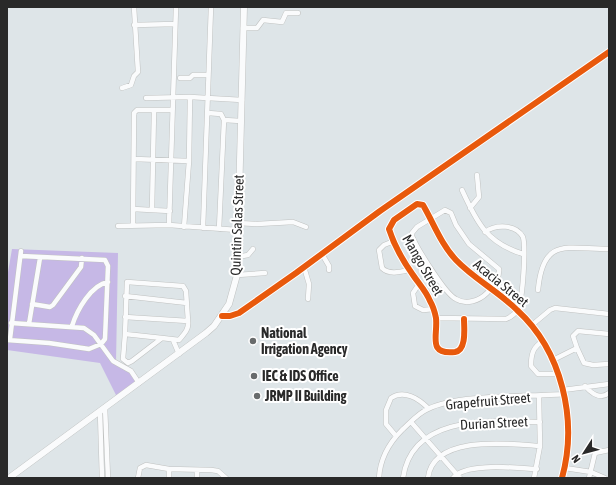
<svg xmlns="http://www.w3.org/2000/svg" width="616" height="485" font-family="'Asap Condensed',sans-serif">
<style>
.green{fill:#c6b8e6}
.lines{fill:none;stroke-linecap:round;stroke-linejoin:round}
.minor-casing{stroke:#c0c2c1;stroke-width:5.5}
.tertiary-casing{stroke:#c0c2c1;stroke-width:6}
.secondary-casing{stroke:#c0c2c1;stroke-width:7}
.minor{stroke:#fafbfc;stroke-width:4.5}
.tertiary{stroke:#fafbfc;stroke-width:5.5}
.secondary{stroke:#fafbfc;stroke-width:6}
.cycleway-casing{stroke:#fff;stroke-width:8}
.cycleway{stroke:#e8590c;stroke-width:6}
.poi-dot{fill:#686b6c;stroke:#fff;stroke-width:1.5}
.labels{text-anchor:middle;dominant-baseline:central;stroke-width:4;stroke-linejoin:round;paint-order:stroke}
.street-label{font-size:14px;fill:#292929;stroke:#fff}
.poi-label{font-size:14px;font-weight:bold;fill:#292929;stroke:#fff;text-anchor:start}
</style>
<rect width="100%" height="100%" fill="#dee5e8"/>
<!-- green -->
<path class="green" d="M12,249l106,4 -2,110c12,1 16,7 23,17l-22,17 -17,-34 -93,-13v-72z"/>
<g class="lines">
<defs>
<path id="minor" d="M134,25l41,-1
M243,28h14l6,-8 19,2 4,-9h12
M180,78h10l3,-3h15
M122,88l9,-3 3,-9 4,-4 -4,-65
M146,98l44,-1 52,3
M208,113l13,1 3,6 -5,109
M224,120l17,1
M134,159l55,2
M462,190c15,33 25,53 61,64
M470,208l9,-11 -2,-22
M133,209l37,2
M152,210l2,-100
M445,210l6,3 5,12 13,19 30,25c1,9 -6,18 -12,24 -8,8 -21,12 -31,6 -11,-5 -39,-51 -44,-63v-3l5,-6z
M238,223l19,1 36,-2 13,5
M133,224l1,-111 3,-3h35
M169,225l7,-218
M118,226l51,-1 68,5
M184,227l5,-66 1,-64
M203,228l8,-221
M394,241l-10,4 -5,5 3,18c7,7 18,4 27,2
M322,254l7,12v4
M237,257l11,-2 5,-6
M304,267l5,17 -1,15
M237,275l28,-2
M419,284l-6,9 2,13 8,4 11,-1
M538,290c5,-54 29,-41 71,-41
M125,296l62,7
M32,304l18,3 3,-2 28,-38 1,-9
M125,317l63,4c1,9 -4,13 -9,19l-17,-2 -30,23 -4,2 -5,-4 2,-25
M436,318l70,1c5,-2 9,-5 12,-10 5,-11 8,-61 5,-72 -7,-13 -27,-13 -38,-5
M464,319c0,8 3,31 -9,33 -28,3 -17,-16 -19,-34 -1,-5 -3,-12 -6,-17 -4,-10 -11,-17 -17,-26 -10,-14 -19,-30 -24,-46l5,-9 23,-16 6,1c11,19 18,39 33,55 18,19 42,31 61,50 45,41 61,110 45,168
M11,323l73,5 10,7 19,26 18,10 8,12
M29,324l11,-66
M532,325l18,-15 5,-2 54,6
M72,326c5,-16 19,-41 36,-44
M609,334l-31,-3 -5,5 4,12 7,15 9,2 16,-1
M162,338l-37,-4 2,-52 56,4 3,5 2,30
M10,339l11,-88
M7,340l42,3 40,6 12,-5 4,-5 3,-73 -3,-6 -84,-4
M173,340l6,14
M543,341c-10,6 -12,13 -12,25l7,8h20
M553,360l24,-12
M585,386c7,8 15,14 24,7
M563,390l46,-6
M105,407l3,71
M100,412l2,66
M411,422l49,56
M396,436l-10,-12v-14l5,-12c13,-9 28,1 37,10
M565,468l26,4 14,6
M138,478l2,-10 6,-3 23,4 42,1 7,1 8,7
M169,478v-9
M197,478v-7
M379,478c1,-19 10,-35 23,-48 8,-7 16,-17 26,-21 30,-15 101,-12 136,-15
M403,478c9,-65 90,-57 137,-56
M428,478c5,-44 82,-34 112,-32
M453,478c12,-16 64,-10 84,-9
M534,478l6,-32 -1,-50
M589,478l6,-25 14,-3"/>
<path id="tertiary" d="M222,316h8l9,-3 57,-40 84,-62 229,-159"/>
<path id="secondary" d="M9,478l197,-145 8,-7 15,-22 8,-29 7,-268"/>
</defs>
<!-- minor casing -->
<use href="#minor" class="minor-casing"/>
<!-- tertiary casing -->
<use href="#tertiary" class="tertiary-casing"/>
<!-- secondary casing -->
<use href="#secondary" class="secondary-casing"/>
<!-- minor -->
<use href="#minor" class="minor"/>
<!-- tertiary -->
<use href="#tertiary" class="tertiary"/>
<!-- secondary -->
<use href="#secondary" class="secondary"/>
<defs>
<path id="cycleway" d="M222,316h8l9,-3 57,-40 84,-62 229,-159
M464,319c0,8 3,31 -9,33 -28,3 -17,-16 -19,-34 -1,-5 -3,-12 -6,-17 -4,-10 -11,-17 -17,-26 -10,-14 -19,-30 -24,-46l5,-9 23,-16 6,1c11,19 18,39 33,55 18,19 42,31 61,50 45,41 61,110 45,168"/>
</defs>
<!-- cycleway casing -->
<use href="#cycleway" class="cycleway-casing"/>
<!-- cycleway -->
<use href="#cycleway" class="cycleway"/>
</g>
<!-- markers -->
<g class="poi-dot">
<circle cx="253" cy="341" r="4"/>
<circle cx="254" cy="376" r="4"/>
<circle cx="257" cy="396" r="4"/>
</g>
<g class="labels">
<!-- street labels -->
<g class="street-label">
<text transform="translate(237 225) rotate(-88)">Quintin Salas Street</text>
<text transform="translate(423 265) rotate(60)">Mango Street</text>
<text transform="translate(501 283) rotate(39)">Acacia Street</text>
<text transform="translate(488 401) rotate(-5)">Grapefruit Street</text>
<text transform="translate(494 423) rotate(-3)">Durian Street</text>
</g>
<!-- poi labels -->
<g class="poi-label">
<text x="261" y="333">National<tspan x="261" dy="16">Irrigation Agency</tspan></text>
<text x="262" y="376">IEC &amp; IDS Office</text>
<text x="265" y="396">JRMP II Building</text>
</g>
</g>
<!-- border -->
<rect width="616" height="485" fill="none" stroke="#292929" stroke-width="16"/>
<!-- north arrow -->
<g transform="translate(584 453) rotate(234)" stroke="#ffffff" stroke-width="3" paint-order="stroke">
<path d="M0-3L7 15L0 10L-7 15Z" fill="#292929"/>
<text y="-6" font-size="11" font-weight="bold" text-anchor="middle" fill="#292929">N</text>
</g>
</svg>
